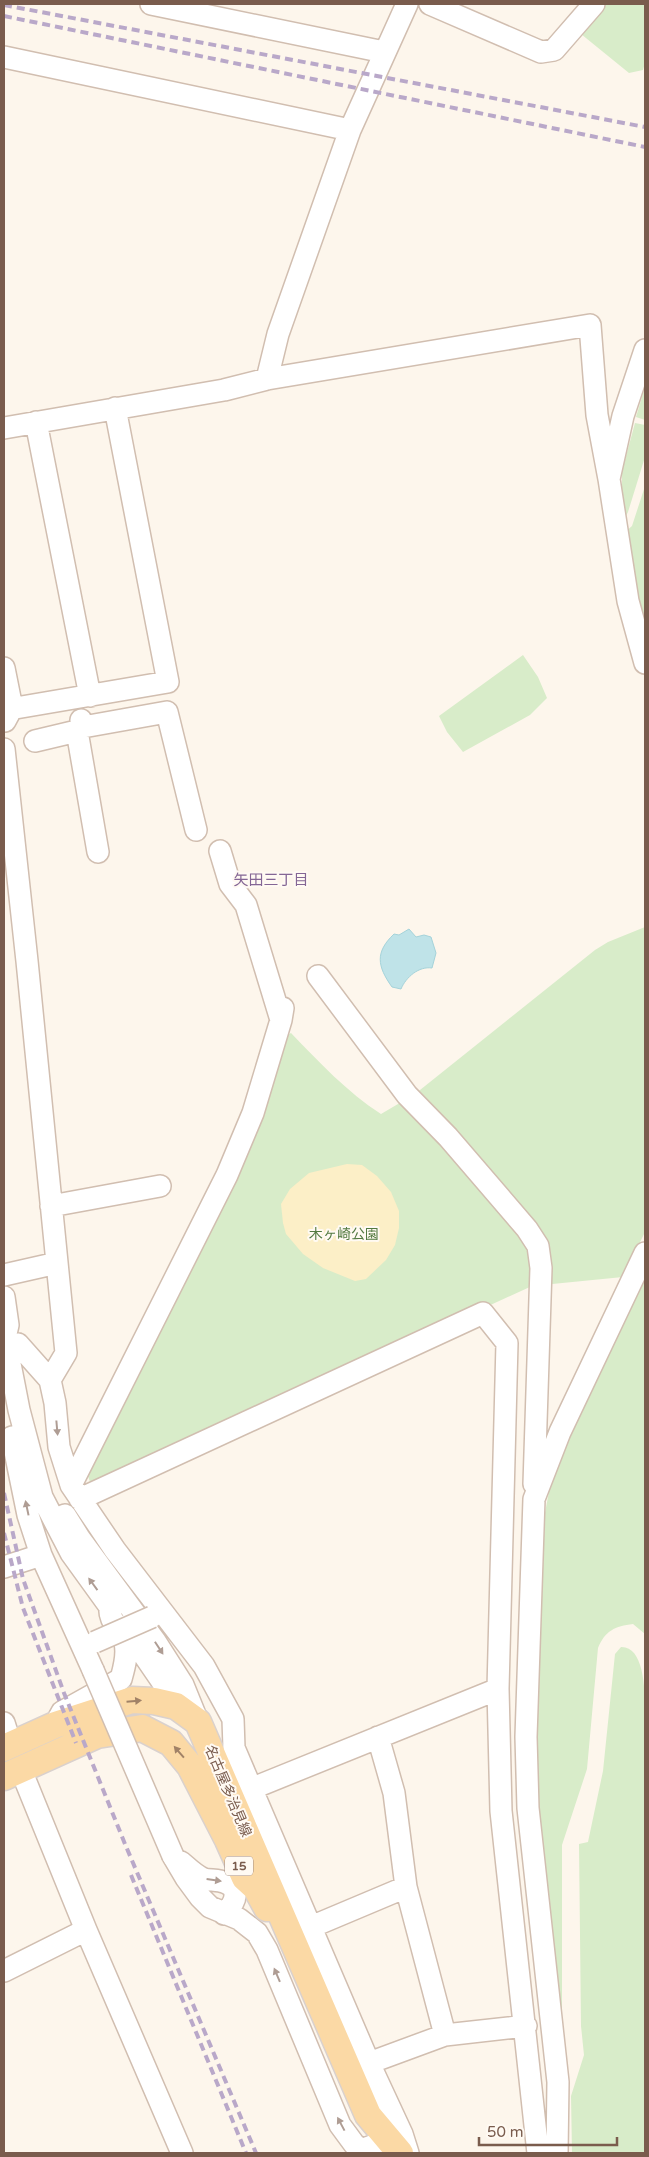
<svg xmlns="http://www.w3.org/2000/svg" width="649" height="2157" font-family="'Varela Round','Noto Sans JP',sans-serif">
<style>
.green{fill:#d8ecc9}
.sand{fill:#fcefc7}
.water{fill:#bfe3e8;stroke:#a5d3da}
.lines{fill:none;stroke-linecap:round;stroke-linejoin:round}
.minor-casing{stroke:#d1beb0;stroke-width:24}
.major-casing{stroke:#dad1cd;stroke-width:29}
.minor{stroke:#fff;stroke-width:21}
.major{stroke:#fbd9a5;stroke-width:26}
.rail{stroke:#b9a8c9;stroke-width:4;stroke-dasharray:8 5;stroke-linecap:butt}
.minor-bridge-casing{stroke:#d1beb0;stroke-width:24;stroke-linecap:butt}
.minor-bridge{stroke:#fff;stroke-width:21}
.oneway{fill:#af9d94}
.oneway2{fill:#a18267}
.labels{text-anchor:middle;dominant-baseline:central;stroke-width:4;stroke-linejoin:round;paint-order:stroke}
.shield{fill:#fffaf3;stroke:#a28b7f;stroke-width:1}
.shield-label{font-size:12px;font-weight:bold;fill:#7a5c4d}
.park-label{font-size:14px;fill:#537a41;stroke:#fffaf3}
.street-label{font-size:14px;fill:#7a5c4d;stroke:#fffaf3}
.neighbourhood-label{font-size:15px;fill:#846695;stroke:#fffaf3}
</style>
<rect width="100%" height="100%" fill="#fdf6ec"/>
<!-- green -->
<path class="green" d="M606,4h39v59l-2,7 -14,3 -48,-39z
M645,387v33l-9,-3z
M635,423l10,2v32l-17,55 -6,12v-53z
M645,486v145l-9,-33 -11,-66 7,-6z
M523,655l15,22 9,21 -17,17 -67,37 -16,-20 -8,-16z
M645,927v305l-22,45 -91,9 -437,201 -5,-5 -4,-12 196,-432 9,-5c28,29 56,59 90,81l34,-20 180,-144 13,-8z
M645,1276v358l-12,-10c-18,2 -28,7 -35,24l-11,121 -25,76v183l-22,-180 -5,-103 9,-227 7,-37 11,-30z
M621,1647c28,-1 24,63 24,84v422h-73l-1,-57 13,-41 -3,-29 -2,-182 9,-2 15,-71 12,-117z"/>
<!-- sand -->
<path class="sand" d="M347,1164l15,1 15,11 14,16 8,19v17l-4,17 -9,15 -20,19 -11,2 -32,-13 -20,-14 -17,-20 -3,-11 -2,-19 9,-15 19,-16z"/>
<!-- water -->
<path class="water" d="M409,929l7,8 8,-2 7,2 5,16 -4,15c-13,-2 -26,9 -31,21l-9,-2c-15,-21 -17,-35 2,-53l5,1z"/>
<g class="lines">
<defs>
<path id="minor" d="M151,4l233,48
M430,4l111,48 13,-2 40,-46
M4,57l346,73
M645,350l-22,66 -14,63 19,122 17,62
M267,379l11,-45 72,-204 57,-126
M36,422l54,274
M4,428l220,-38 43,-11 323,-54 7,90 12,64
M4,668l8,40 -7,13
M4,710l164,-28 -53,-274
M83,727l84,-15 29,118
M77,731l21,121
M35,741l42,-10 6,-4 -2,-7
M4,749l23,212 39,392 -16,27
M220,851l10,33 16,21 35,115
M318,976l89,119 41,42 79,92 11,17 3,22 -7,216
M51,1206l109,-20
M4,1275l53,-12
M4,1297l4,28 -3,13 14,72 23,87 29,56 39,54c-2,14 11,23 15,36 3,12 -1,25 -4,36l-59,33 -6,11
M18,1344l32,36 5,23 4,44 12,38 44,65 89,116 29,53 1,29 135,315 33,71 6,19
M12,1437l16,78 13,40 52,115
M71,1485l156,-310 26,-62 28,-93 2,-12
M80,1499l403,-186 24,30 -9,346 3,122 37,342
M65,1515l15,24 75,102 28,44 15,37
M4,1567l37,-12
M124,1626l59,86
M4,1723l7,22
M378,1737l16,56 12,94 39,148
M21,1770l65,160 96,223
M253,1788l245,-99
M173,1856l13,22 14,19 10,10 29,12 18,14 10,17 73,175 14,19 7,6 14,-5
M181,1862c7,6 15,14 23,17 5,1 11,1 16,2 22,5 17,21 4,33
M311,1927l95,-40
M4,1971l82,-41
M369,2063l76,-28 81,-9
M557,2153l1,-71 -30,-274 -2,-71 8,-238 26,-67 85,-179"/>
<path id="major" d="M4,1748l51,-23 77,-25 22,1 22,5 22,16 170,393 32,38
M4,1777l93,-42 45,-7 29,15 19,23 38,74 17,38 11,10 11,20"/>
</defs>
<!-- minor casing -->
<use href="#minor" class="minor-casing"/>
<!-- major casing -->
<use href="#major" class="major-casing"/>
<!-- minor -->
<use href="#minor" class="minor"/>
<!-- major -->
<use href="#major" class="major"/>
<!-- rail -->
<path class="rail" d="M4,5l641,122
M4,16l641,131
M4,1493l19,86 41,114 61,151 131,309
M4,1533l19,75 53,135
M131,1875l115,278"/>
<defs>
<path id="minor-bridge" d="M95,1642l57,-25
M93,1670l80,186"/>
</defs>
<!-- minor-bridge casing -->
<use href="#minor-bridge" class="minor-bridge-casing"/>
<!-- minor-bridge -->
<use href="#minor-bridge" class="minor-bridge"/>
</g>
<!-- one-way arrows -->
<defs><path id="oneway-solid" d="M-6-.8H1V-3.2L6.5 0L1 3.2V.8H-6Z" transform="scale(1.25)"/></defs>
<g class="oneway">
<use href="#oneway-solid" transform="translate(57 1428) rotate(85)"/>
<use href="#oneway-solid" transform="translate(27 1508) rotate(-102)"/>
<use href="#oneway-solid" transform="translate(93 1584) rotate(-126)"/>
<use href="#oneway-solid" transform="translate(159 1648) rotate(57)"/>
<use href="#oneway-solid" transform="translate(214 1880) rotate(8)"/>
<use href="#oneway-solid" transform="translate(277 1975) rotate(-113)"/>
<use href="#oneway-solid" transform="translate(341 2124) rotate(-118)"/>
</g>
<g class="oneway2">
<use href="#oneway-solid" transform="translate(134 1701) rotate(-5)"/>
<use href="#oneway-solid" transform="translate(179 1752) rotate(-131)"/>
</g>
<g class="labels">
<!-- shield labels -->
<rect class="shield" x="225" y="1856.5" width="28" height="19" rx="4"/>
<g class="shield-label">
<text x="239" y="1866">15</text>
</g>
<!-- park labels -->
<g class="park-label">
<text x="344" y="1234">木ヶ崎公園</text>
</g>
<!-- street labels -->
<g class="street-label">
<text transform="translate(228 1791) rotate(67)">名古屋多治見線</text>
</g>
<!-- neighbourhood labels -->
<g class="neighbourhood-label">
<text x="271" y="880">矢田三丁目</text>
</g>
</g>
<!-- border -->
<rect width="649" height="2157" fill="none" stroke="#7a5c4d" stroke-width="10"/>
<!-- scale -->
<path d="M479 2137v8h138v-8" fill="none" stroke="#7a5c4d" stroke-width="2.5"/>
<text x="487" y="2137" font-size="15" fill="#7a5c4d" stroke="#fffaf3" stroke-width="4" paint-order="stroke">50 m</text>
</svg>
